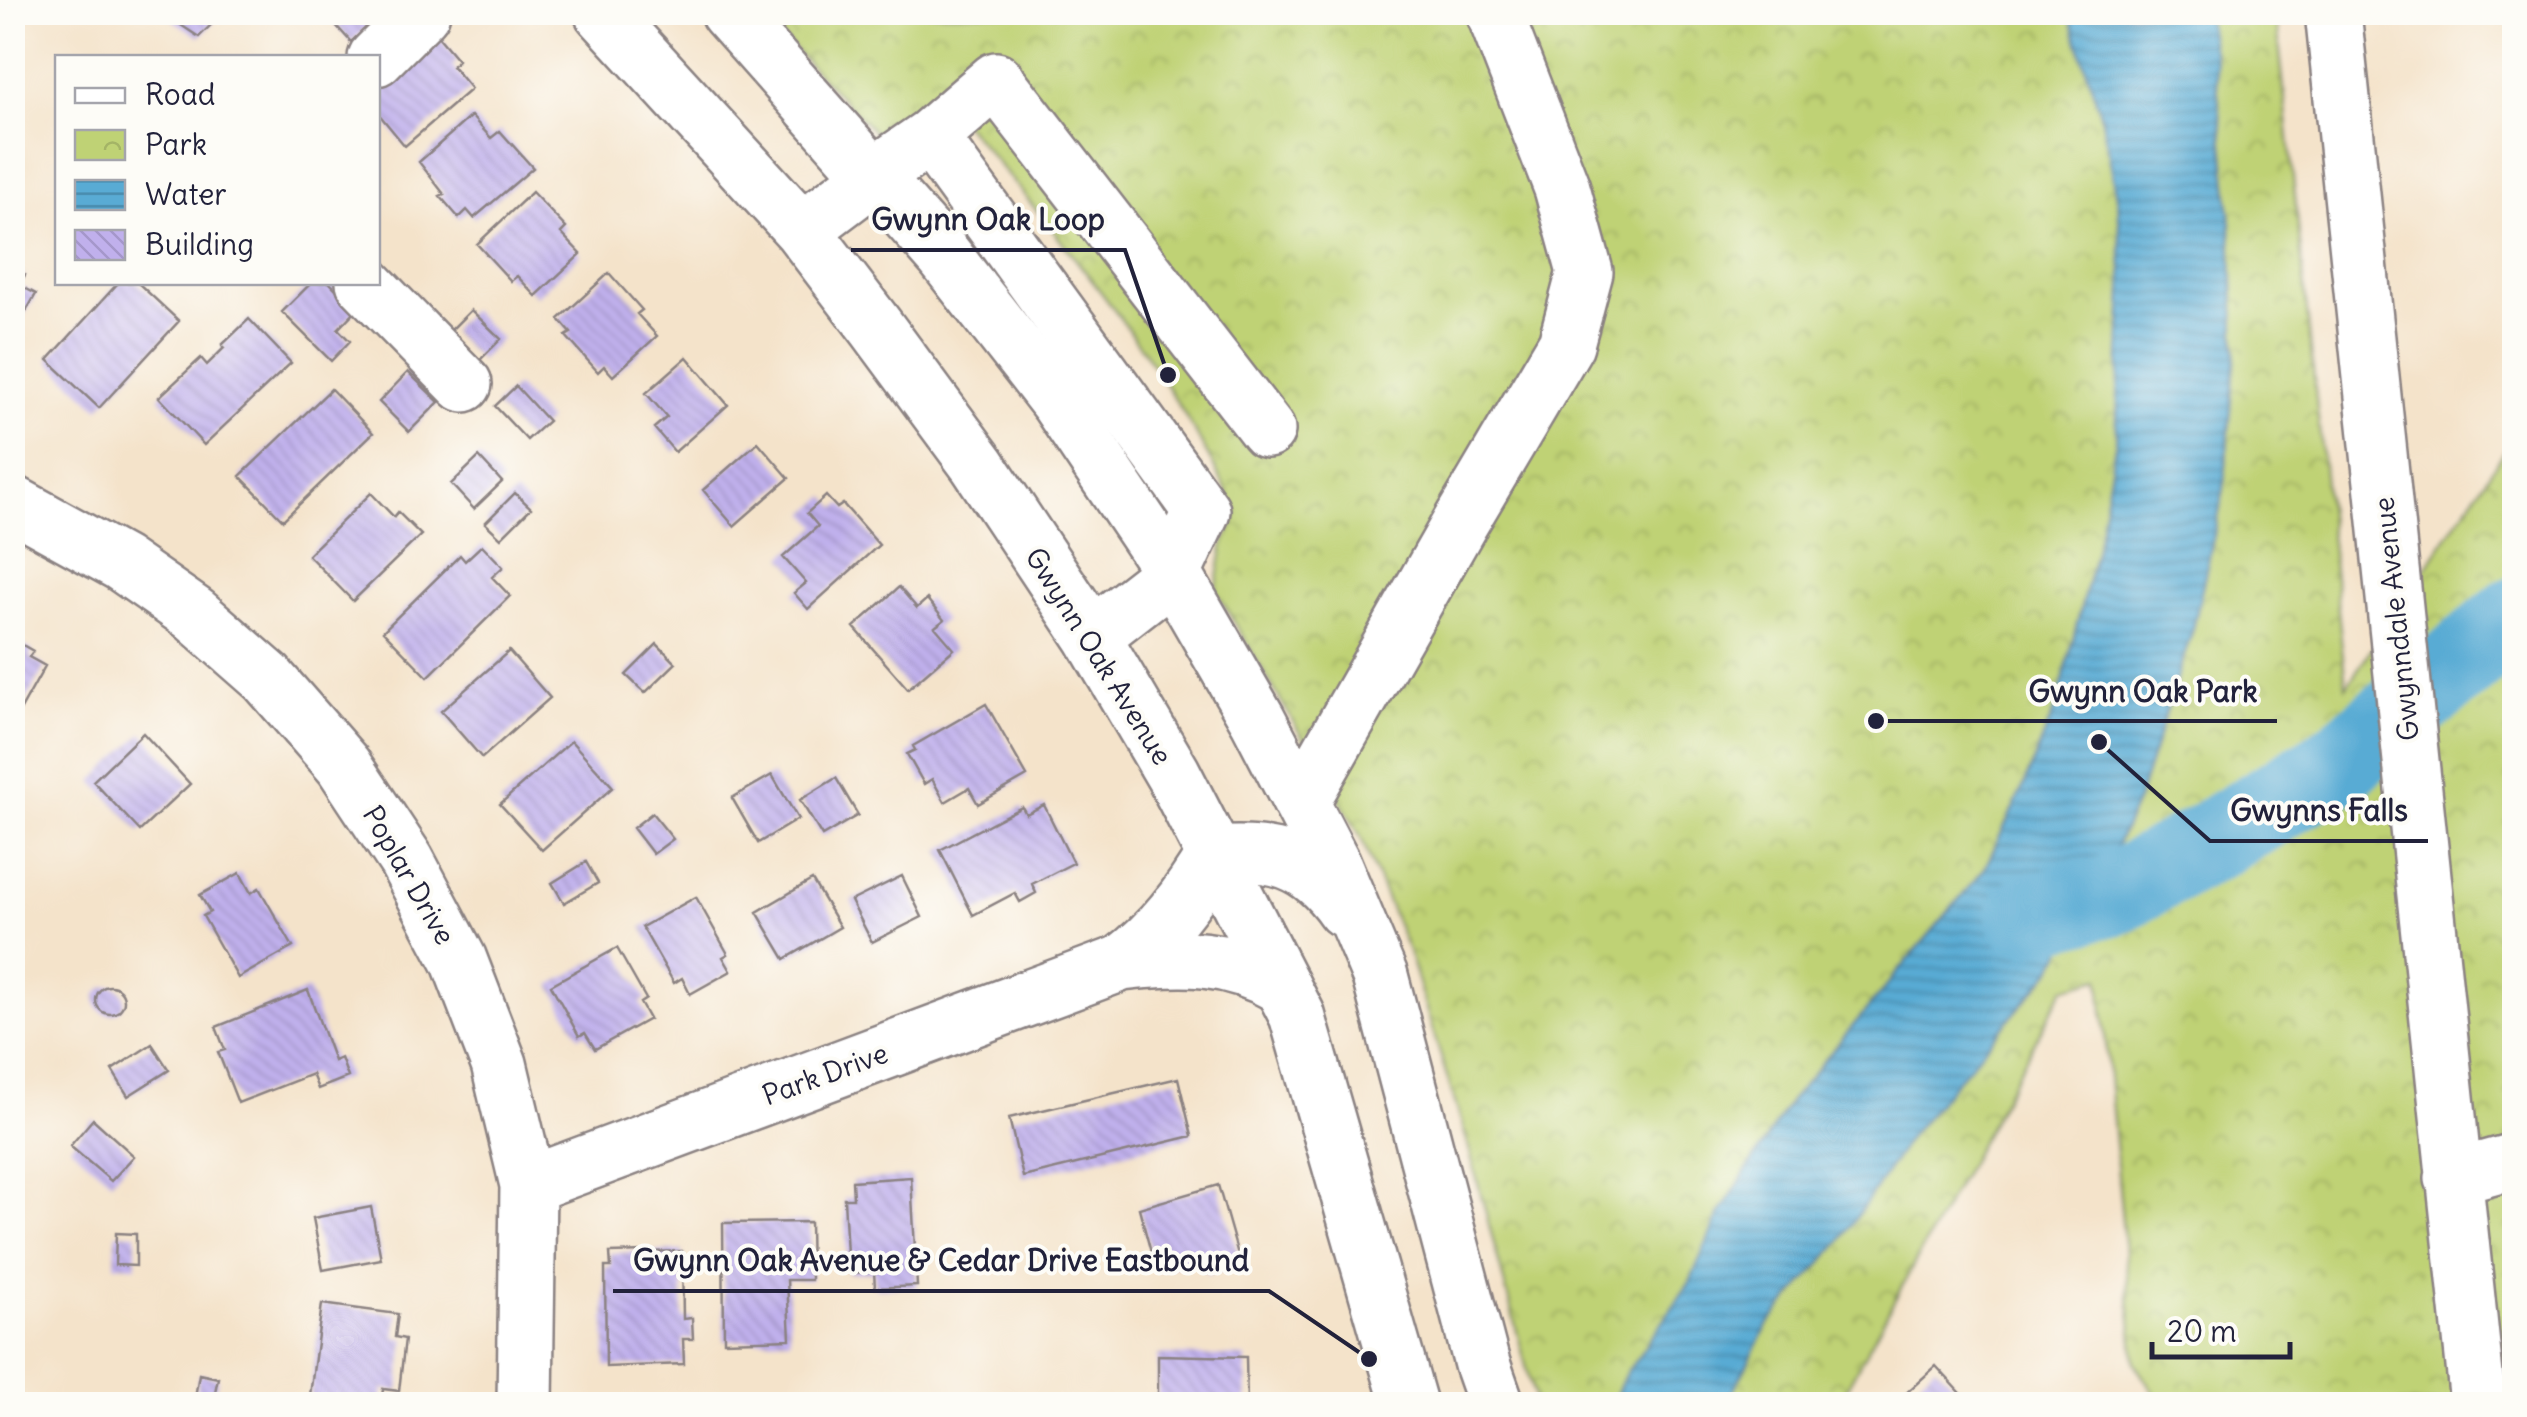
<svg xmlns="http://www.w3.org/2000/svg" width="2527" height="1417" font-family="Delius,sans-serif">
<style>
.park{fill:url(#park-crowns);stroke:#707a58;stroke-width:2.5}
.water{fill:url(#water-rules);stroke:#3e6688;stroke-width:2.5}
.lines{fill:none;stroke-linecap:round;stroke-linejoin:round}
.river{stroke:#59abd4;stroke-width:82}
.building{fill:url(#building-back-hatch)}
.minor-casing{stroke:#8b8282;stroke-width:60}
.major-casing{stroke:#8b8282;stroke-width:60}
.minor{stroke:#fff;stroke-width:55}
.major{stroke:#fff;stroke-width:55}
.labels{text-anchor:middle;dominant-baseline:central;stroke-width:8;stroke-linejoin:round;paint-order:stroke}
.street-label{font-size:28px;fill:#22223b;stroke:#fdfcf7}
.leader{fill:none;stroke:#22223b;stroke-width:4}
.callout-dot{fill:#22223b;stroke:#fdfcf7;stroke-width:4}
.callout-label{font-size:30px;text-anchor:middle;font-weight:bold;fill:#22223b;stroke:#fdfcf7;stroke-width:8;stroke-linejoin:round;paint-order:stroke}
</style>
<defs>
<pattern id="park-crowns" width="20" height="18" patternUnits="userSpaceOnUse" patternTransform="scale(2.5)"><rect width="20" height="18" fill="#bfd275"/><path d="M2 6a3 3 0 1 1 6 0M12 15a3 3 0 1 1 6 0" fill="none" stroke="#a4b466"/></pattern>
<pattern id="water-rules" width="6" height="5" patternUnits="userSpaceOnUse" patternTransform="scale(2.5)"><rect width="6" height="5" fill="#59abd4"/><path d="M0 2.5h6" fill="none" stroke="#498bad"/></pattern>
<pattern id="building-back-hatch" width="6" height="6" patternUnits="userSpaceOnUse" patternTransform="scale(2.5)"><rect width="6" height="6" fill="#c0b0ec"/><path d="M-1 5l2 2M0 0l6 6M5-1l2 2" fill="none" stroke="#a597cb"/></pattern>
</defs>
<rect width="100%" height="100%" fill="#fdfcf7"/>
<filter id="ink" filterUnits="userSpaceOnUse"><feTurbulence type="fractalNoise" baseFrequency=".01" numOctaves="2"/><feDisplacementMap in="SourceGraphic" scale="20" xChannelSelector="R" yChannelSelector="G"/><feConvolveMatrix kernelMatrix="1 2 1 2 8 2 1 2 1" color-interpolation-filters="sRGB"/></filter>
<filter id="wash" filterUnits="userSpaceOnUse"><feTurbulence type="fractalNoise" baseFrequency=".0048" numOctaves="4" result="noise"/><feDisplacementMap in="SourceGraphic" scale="40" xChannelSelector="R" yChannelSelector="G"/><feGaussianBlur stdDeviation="2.25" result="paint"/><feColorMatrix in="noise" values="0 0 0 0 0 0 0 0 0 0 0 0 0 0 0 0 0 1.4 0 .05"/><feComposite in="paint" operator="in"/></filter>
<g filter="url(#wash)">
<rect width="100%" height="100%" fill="#f4e3ca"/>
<!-- park -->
<path class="park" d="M759,13h1517l70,674 168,-250v967h-353l-26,-41 -35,-385 -36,10 -226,416h-302l-69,-263 -59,-190 -48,-116 -144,-244 7,-44 14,-34c-70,-153 -191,-293 -299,-420l-59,44z"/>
<!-- water -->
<path class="water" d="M2069,13h137l9,49 16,161 5,129 -12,138 -31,139 -55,169 -47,103 -41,71 -137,160 -73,110 -70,80 -44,82h-114l13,-29 64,-91 30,-69 71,-114 195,-233 40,-85 33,-82 42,-170 16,-91 7,-152 -5,-86 -16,-82z"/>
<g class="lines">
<!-- river -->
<path class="river" d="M2027,916l85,-21 97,-53 127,-77 178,-147"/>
</g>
<g id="blocks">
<!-- building -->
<path class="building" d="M161,12h63l-25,25z
M324,12h72l-12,25 -13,-13 -20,18z
M426,22l32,38 -6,6 19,23 -66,57 -27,-33v-40z
M471,116l20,22 9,-7 33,37 -59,50 -7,-8 -8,8 -19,-22 4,-2 -25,-32z
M532,192l34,36 -5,5 20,21 -45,42 -19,-20 -6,5 -34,-37z
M12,268l13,7 -6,10 17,9 -24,42z
M609,273l33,37 -5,4 20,22 -44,40 -9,-10 -6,6 -32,-36 5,-3 -12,-14z
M119,282h18l42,39 -80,87 -51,-48z
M312,282h17l27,28 -18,19 12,12 -19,20 -49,-49z
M471,310l30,29 -21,21 -30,-29z
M249,319l42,44 -87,82 -45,-48 42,-39 6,7 17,-17 -2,-3z
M687,357l41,48 -53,47 -21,-24 13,-11 -21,-24z
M408,372l31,30 -30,30 -30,-30z
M516,386l32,35 -21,19 -32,-34z
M331,389l42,44 -90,87 -43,-44z
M758,442l31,36 -55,48 -31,-36z
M479,457l23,25 -28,27 -23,-25z
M371,493l23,24 4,-5 23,23 -68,66 -45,-46z
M515,493l16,15 -30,30 -16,-15z
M826,496l11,12 6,-4 36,41 -71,64 -14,-16 12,-10 -23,-26 35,-31 -11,-13z
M482,545l21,22 -11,10 18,19 -82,81 -45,-46 77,-76 5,6z
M899,587l18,21 10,-9 17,21 -9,7 19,22 -46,40 -54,-62z
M12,639l21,12 -4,6 16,9 -29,52 -4,-2z
M657,644l19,19 -31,30 -19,-18z
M509,651l41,47 -68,60 -41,-47z
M986,704l41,72 -49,28 -9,-16 -24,14 -13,-23 -8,5 -17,-30 8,-4 -2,-4z
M143,733l47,51 -50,47 -47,-50z
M571,741l42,46 -71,63 -42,-46z
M772,775l26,44 -40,24 -26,-45z
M836,778l22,37 -36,21 -22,-36z
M1044,805l29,58 -41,21 4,9 -16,9 -5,-9 -42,22 -33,-65 82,-43 4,7z
M652,813l21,26 -20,15 -20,-26z
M586,862l12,21 -34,20 -12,-20z
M240,873l11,20 8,-5 34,59 -55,31 -35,-62 7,-4 -10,-17z
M902,876l20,41 -50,25 -21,-41z
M812,880l28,47 -55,32 -28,-47z
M696,897l32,57 -5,3 8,14 -41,23 -8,-16 -8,5 -32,-56z
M617,948l29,51 -6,4 9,16 -54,30 -10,-16 -6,3 -28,-51z
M96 1000a14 14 0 1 1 28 0a14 14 0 1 1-28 0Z
M308,990l26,71 7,-3 7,19 -30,12 -6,-15 -74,29 -20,-51 7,-2 -9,-23z
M152,1044l17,26 -41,26 -16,-26z
M1178,1078l14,58 -169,41 -14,-59z
M93,1119l41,37 -23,25 -41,-35z
M911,1177l6,109 -42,2 -1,-16 -26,1 -4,-75h9l-1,-17z
M1218,1185l23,80 -34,9 -4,-16 -47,13 -17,-63z
M371,1207l10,52 -58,11 -10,-52z
M810,1222l1,58h-24l3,59 -66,2 -1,-118z
M116,1233l20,1v32l-21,-1z
M682,1251l1,68 9,-1 1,21h-10l1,25 -78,3 -1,-100h6l-1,-14z
M322,1304l76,10 -3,23 10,2 -6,52 -16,-2 -2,15 -72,-1z
M1158,1355l88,2 1,47h-89z
M1936,1366l35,38h-77z
M199,1374l19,4 -5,23 -18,-4z"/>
</g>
</g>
<g filter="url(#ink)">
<use href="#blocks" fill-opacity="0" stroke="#8b8282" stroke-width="2.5"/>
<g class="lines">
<defs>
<path id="minor" d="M2333,12l145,1392
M376,58l46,-46
M930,137l66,-57 271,350
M875,175l55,-38 272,374 -29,62
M364,282l100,102
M12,503l109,60 73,51 73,64 76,87 63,95 53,100 40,104 29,121 -3,219
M1301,802l159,-279 106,-179 19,-72 -23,-84 -68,-176
M1122,963c39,-29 67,-66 92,-108
M2453,1178l61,-17
M528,1185l594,-222c62,-7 105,-8 160,23"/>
<path id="major" d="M602,12l200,218 74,97 102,138 114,171 81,138 124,241 112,389
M728,12l216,244 114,146 115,171 85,147 75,144 47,112 102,388 14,40
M802,230l73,-55
M1092,636l81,-63
M1214,855c58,-5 95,4 130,54"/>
</defs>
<!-- minor casing -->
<use href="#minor" class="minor-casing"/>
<!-- major casing -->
<use href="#major" class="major-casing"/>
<!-- minor -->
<use href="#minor" class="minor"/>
<!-- major -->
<use href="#major" class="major"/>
</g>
</g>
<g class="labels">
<!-- street labels -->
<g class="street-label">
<text transform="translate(2396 619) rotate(-96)">Gwynndale Avenue</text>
<text transform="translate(1099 656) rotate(58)">Gwynn Oak Avenue</text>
<text transform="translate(409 875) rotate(60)">Poplar Drive</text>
<text transform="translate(825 1074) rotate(-20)">Park Drive</text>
</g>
</g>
<!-- callouts -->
<path class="leader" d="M1168 375L1125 250H851M1876 721L2009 721H2277M2099 742L2210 841H2428M1369 1359L1269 1291H613"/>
<g class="callout-dot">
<circle cx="1168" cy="375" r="10"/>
<circle cx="1876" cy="721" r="10"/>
<circle cx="2099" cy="742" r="10"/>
<circle cx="1369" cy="1359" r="10"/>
</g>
<g class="callout-label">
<text x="988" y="230">Gwynn Oak Loop</text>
<text x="2143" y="702">Gwynn Oak Park</text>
<text x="2319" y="821">Gwynns Falls</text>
<text x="941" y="1271">Gwynn Oak Avenue &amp; Cedar Drive Eastbound</text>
</g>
<!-- margin -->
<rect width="2527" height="1417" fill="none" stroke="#fdfcf7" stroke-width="50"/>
<!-- legend -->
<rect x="55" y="55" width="325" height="230" fill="#fdfcf7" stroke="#a5a5ac" stroke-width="2.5"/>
<rect x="75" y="88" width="50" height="15" fill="#ffffff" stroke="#a5a5ac" stroke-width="2.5"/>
<text x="145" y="105" font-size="30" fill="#22223b">Road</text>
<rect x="75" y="130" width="50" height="30" fill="url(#park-crowns)" stroke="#a5a5ac" stroke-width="2.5"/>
<text x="145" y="155" font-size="30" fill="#22223b">Park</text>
<rect x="75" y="180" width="50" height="30" fill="url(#water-rules)" stroke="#a5a5ac" stroke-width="2.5"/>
<text x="145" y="205" font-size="30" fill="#22223b">Water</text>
<rect x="75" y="230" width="50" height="30" fill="url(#building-back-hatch)" stroke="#a5a5ac" stroke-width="2.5"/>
<text x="145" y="255" font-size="30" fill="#22223b">Building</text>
<!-- scale -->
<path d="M2152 1342v15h138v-15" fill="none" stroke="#22223b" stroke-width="5"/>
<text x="2167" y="1342" font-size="30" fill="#22223b" stroke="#fdfcf7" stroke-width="8" paint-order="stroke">20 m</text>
</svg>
